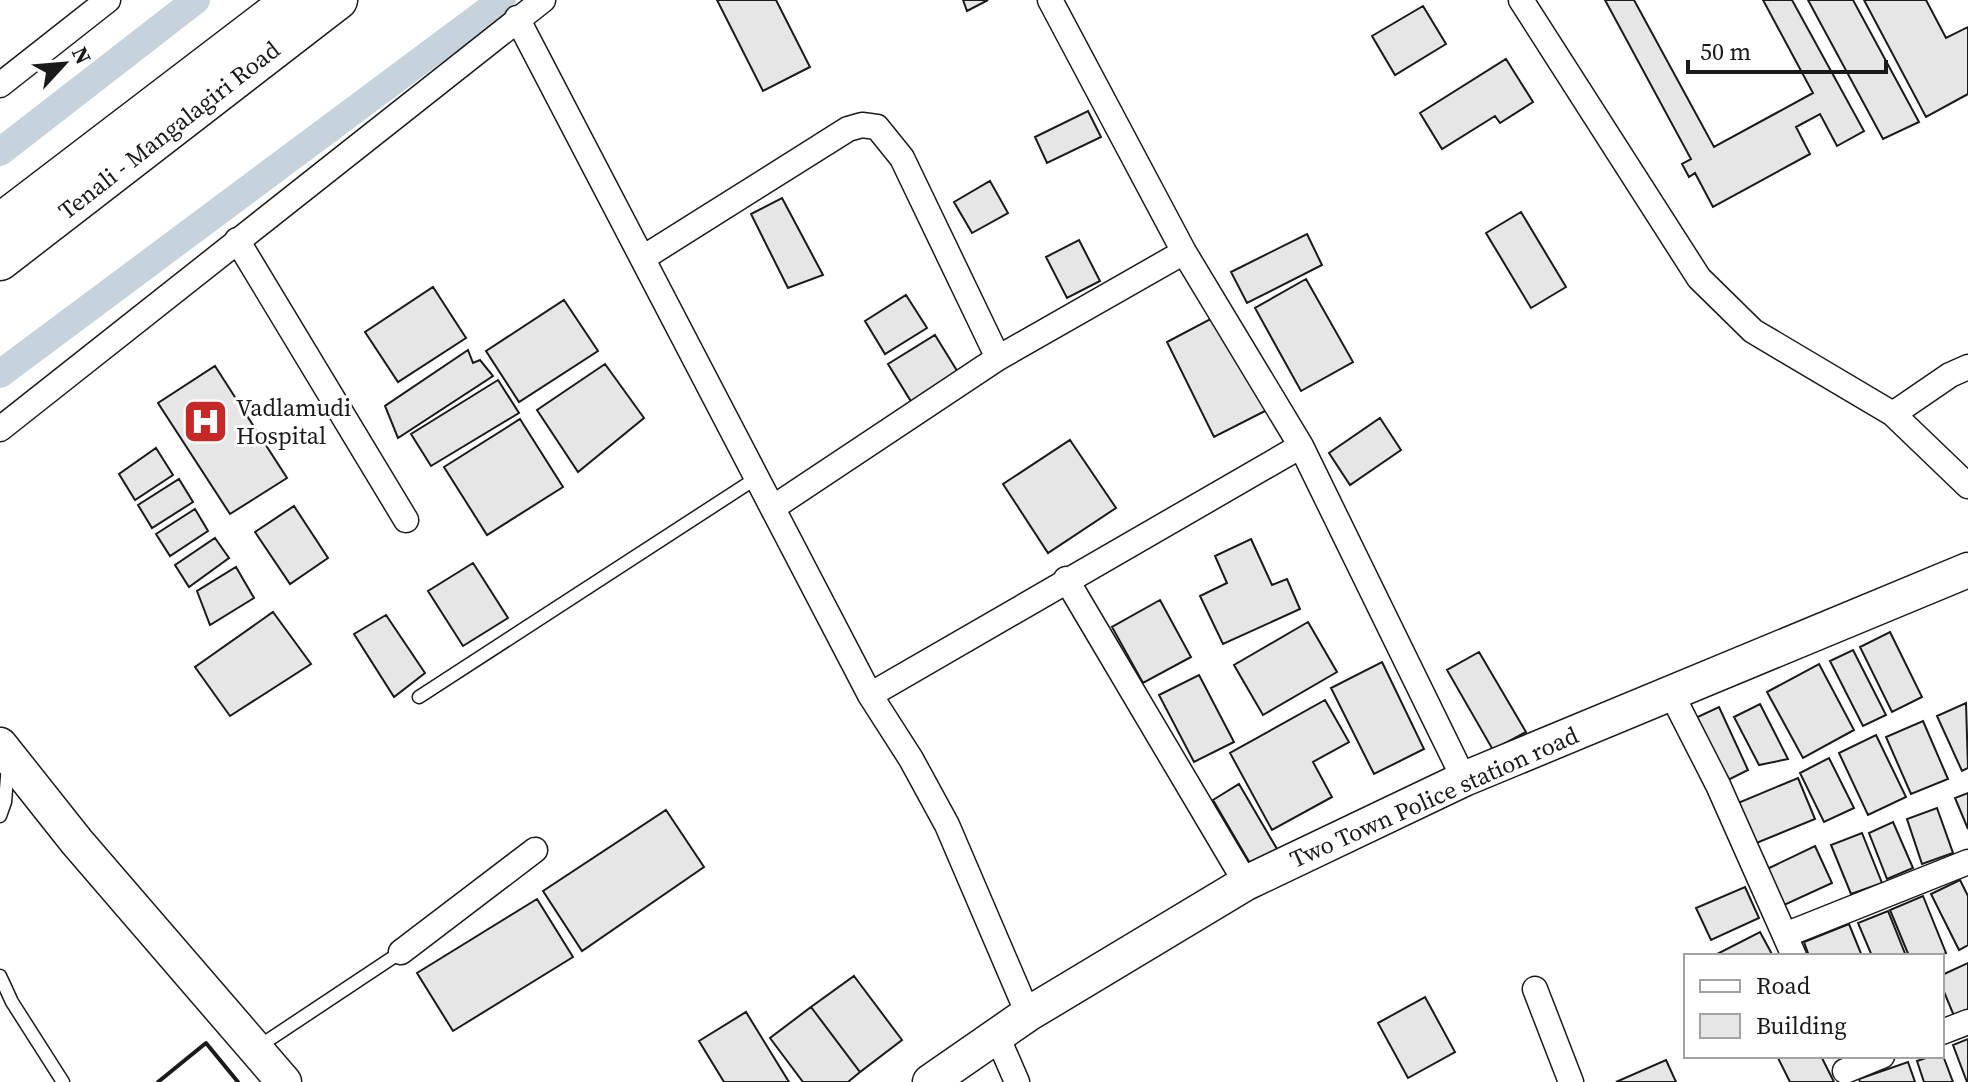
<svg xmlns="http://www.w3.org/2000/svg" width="1968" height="1082" font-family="'Source Serif 4',serif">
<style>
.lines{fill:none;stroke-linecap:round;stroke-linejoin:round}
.canal{stroke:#c6d2dc;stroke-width:28}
.building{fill:#e6e6e6;stroke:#1a1a1a;stroke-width:2}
.lane-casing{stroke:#1a1a1a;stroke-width:15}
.street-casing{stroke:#1a1a1a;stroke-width:27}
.secondary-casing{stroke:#1a1a1a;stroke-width:37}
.primary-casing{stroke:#1a1a1a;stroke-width:41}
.lane{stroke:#fff;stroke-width:12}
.street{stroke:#fff;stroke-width:24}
.secondary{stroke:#fff;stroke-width:34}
.primary{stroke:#fff;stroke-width:38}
.wall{stroke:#1a1a1a;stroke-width:4}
.labels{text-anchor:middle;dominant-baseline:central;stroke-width:6;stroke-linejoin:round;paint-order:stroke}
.street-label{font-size:24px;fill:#1a1a1a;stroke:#fff}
.poi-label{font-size:24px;fill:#1a1a1a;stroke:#fff;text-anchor:start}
</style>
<rect width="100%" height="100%" fill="#fff"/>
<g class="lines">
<!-- canal -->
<path class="canal" d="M0,152l196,-152
M0,374l502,-374"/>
</g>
<!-- building -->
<path class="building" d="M717,0h59l34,67 -47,24z
M963,0h25l-21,11z
M1605,0h29l80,147 99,-54 -50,-93h29l72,131 -27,15 -17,-32 -24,13 14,27 -97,53 -18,-34 -6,4 -7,-13 9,-5z
M1808,0h45l66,122 -36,17z
M1864,0h62l20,38 22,-11v67l-42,23z
M1423,6l23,38 -51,31 -23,-39z
M1506,59l27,43 -33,21 -5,-7 -53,33 -22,-36z
M1088,111l13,26 -54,26 -12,-26z
M990,181l18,32 -36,20 -18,-31z
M782,198l41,77 -35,13 -37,-74z
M1521,212l45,75 -35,21 -45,-75z
M1307,234l15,31 -75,38 -16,-31z
M1079,240l21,41 -33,17 -21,-41z
M1306,279l47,83 -52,29 -46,-83z
M433,287l33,51 -68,44 -33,-50z
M906,295l21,33 -42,26 -20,-33z
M564,300l34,51 -79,51 -33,-51z
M1218,315l51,94 -55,28 -47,-95z
M935,335l24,39 -47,29 -24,-39z
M468,350l5,13 7,-3 13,16 -95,62 -13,-32z
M605,364l39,54 -66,54 -41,-62z
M215,366l72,112 -57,36 -72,-111z
M498,380l21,33 -88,53 -20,-32z
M1380,418l21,32 -51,35 -21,-32z
M520,419l43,68 -76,48 -43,-68z
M1070,440l46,68 -68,45 -45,-69z
M156,448l17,27 -38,25 -16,-26z
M179,479l14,23 -41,26 -14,-23z
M294,506l34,52 -38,26 -35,-52z
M195,509l13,22 -38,25 -14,-22z
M215,538l14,20 -40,29 -14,-22z
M1251,539l21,46 15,-6 13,30 -77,35 -23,-48 27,-13 -12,-27z
M473,563l35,55 -45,28 -35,-55z
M236,567l18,31 -44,27 -13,-34z
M1160,600l31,57 -48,26 -31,-56z
M273,612l38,52 -81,52 -35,-49z
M386,615l39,58 -31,24 -40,-63z
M1308,622l29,50 -74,43 -29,-50z
M1890,632l32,65 -30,15 -32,-65z
M1853,650l33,65 -23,11 -33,-65z
M1479,652l47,80 -33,18 -46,-80z
M1382,662l42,87 -50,25 -43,-86z
M1819,664l35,66 -51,28 -36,-66z
M1199,675l35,67 -40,20 -35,-67z
M1325,700l24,42 -36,20 19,35 -60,33 -42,-77z
M1966,703l2,65 -6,3 -25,-55z
M1760,704l28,55 -29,6 -25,-48z
M1719,707l29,63 -30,15 -29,-64z
M1923,721l25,58 -37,15 -25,-57z
M1876,735l30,62 -38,18 -29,-62z
M1829,758l25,50 -30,14 -24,-49z
M1798,778l17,41 -61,25 -16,-41z
M1239,784l38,65 -26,16 -38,-65z
M1968,793v36l-13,-31z
M1937,808l16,45 -31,11 -15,-45z
M666,810l38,57 -122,84 -39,-60z
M1893,822l20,46 -26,11 -18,-46z
M1862,833l20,50 -31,11 -20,-49z
M1815,846l17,37 -50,23 -17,-36z
M1960,880l8,16v49l-9,5 -28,-56z
M1745,887l14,31 -48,22 -15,-32z
M1923,896l23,57 -7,3h-30l-19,-46z
M537,899l36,58 -120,74 -36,-58z
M1888,911l18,45h-34l-14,-33z
M1849,924l13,32h-53l-5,-14z
M1760,932l13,24h-57l-1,-1z
M1968,963v47l-14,6 -12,-29v-12z
M854,976l48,64 -42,32 -49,-65z
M1425,997l30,55 -47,26 -30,-55z
M811,1007l49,65 -12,10h-45l-33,-44z
M746,1012l43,70h-65l-25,-41z
M1968,1039v43h-1l-14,-37z
M1942,1053l11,29h-29l-7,-21 15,-5h10z
M1777,1056h44l13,26h-44z
M1666,1060l10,22h-60z
M1908,1062l7,20h-55l-1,-3z"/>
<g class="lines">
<defs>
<path id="lane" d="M419,697l339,-220
M0,816l5,-14 3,-38
M0,976l12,26 51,80
M258,1047l143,-95"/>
<path id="street" d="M1050,0l134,252 117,194 163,333
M1521,0l178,278 54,53 140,83 75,72
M517,18l353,677 41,64 36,66 81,189
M0,85l108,-85
M237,240l169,280
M643,258l205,-129 14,-4 15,2 25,31 96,200
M1893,414l57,-39 18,-8
M0,429l543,-429
M774,507l224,-149 186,-106
M1066,579l180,304
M1671,693l47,92 76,171
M870,695l431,-249
M1785,935l183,-73
M401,952l134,-102
M1535,989l36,93
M1942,1032l26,-10
M997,1036l20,46
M1845,1071l37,-15"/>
<path id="secondary" d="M0,745l77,97 207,240
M930,1082l98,-68 218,-131 218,-104 504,-209"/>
<path id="primary" d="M0,223l292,-223
M0,261l338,-261"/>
</defs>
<!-- lane casing -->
<use href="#lane" class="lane-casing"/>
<!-- street casing -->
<use href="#street" class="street-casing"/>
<!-- secondary casing -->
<use href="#secondary" class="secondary-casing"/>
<!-- primary casing -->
<use href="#primary" class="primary-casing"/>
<!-- lane -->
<use href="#lane" class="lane"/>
<!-- street -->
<use href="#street" class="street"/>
<!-- secondary -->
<use href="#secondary" class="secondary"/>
<!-- primary -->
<use href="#primary" class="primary"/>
<!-- wall -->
<path class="wall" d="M158,1082l48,-39 32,39"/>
</g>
<!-- icons -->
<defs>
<symbol id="hospital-square" viewBox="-11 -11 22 22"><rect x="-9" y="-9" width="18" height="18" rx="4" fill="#c62828" stroke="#fff"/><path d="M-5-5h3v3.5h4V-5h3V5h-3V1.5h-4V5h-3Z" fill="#fff"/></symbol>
</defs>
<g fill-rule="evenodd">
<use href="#hospital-square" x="180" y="396" width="51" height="51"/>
</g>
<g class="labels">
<!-- street labels -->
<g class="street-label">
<text transform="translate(169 130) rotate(-38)">Tenali - Mangalagiri Road</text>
<text transform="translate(1434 797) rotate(-24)">Two Town Police station road</text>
</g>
<!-- poi labels -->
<g class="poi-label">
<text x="236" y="407">Vadlamudi<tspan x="236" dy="28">Hospital</tspan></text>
</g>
</g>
<!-- legend -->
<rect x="1684" y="954" width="260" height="104" fill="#ffffff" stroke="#a3a3a3" stroke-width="2"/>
<rect x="1700" y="980" width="40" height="12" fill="#ffffff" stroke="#a3a3a3" stroke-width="2"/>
<text x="1756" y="994" font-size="24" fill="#1a1a1a">Road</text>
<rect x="1700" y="1014" width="40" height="24" fill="#e6e6e6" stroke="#a3a3a3" stroke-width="2"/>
<text x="1756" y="1034" font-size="24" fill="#1a1a1a">Building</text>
<!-- north arrow -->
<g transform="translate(64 64) rotate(64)" stroke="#ffffff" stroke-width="6" paint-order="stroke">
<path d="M0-6L14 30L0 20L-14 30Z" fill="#1a1a1a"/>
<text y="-12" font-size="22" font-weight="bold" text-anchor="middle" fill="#1a1a1a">N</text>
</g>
<!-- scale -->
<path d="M1688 60v12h198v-12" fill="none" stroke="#1a1a1a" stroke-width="4"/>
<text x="1700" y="60" font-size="24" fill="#1a1a1a" stroke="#ffffff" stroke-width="6" paint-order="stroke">50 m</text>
</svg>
